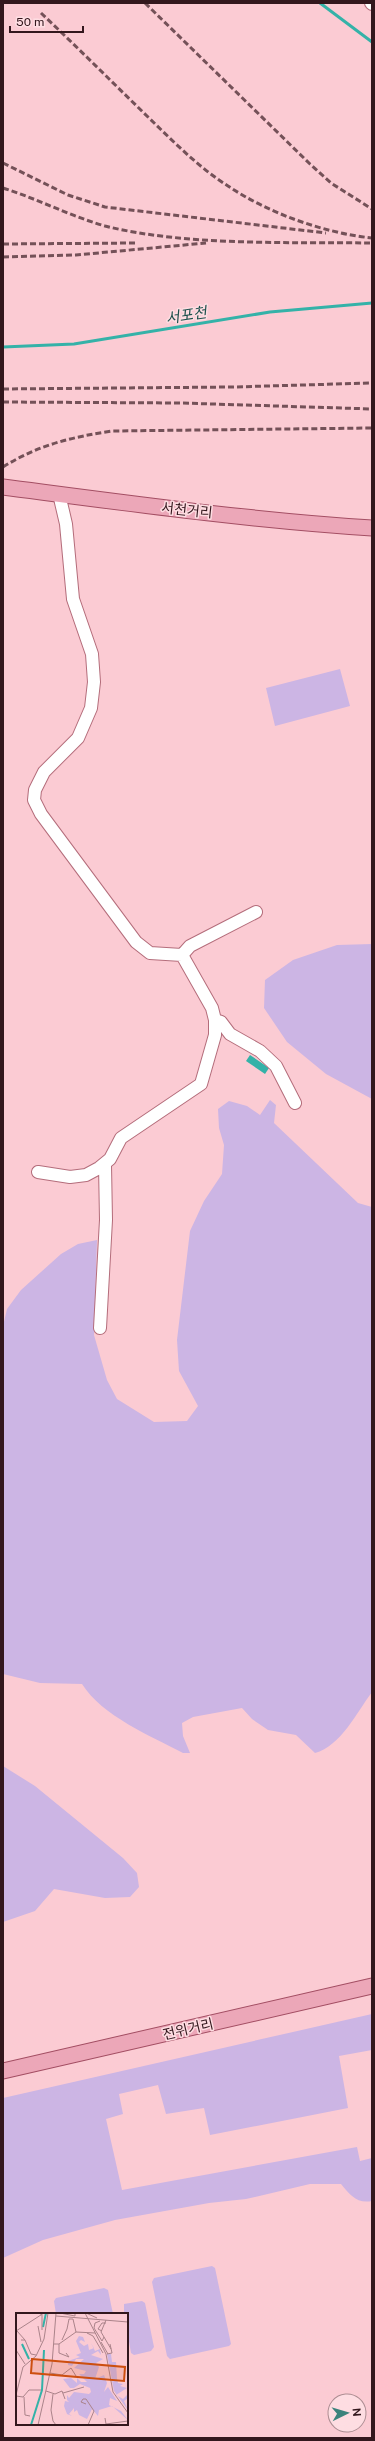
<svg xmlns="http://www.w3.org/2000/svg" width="375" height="2441" font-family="'Public Sans','Noto Sans KR',sans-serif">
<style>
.green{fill:#ccb5e4}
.water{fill:#34b2a8}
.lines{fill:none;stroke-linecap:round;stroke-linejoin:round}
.stream{stroke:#34b2a8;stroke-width:3}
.minor-casing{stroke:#b46d7b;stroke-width:14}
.major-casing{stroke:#a34e63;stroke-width:17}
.minor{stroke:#fff;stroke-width:12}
.major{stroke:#eca7b8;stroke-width:15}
.rail{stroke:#745158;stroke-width:3;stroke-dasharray:6 3;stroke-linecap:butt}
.labels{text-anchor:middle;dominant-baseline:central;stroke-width:3;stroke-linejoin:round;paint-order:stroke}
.street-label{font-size:14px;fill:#33171d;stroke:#fedde2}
.water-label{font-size:15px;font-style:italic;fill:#1d504c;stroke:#fedde2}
.inset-river{fill:none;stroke:#34b2a8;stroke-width:2}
.inset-road{fill:none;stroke:#ab838a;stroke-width:1}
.view{fill:#cd4f0f;fill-opacity:0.15;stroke:#cd4f0f;stroke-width:2}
.inset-edge{fill:none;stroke:#33171d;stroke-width:2}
</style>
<rect width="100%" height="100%" fill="#fbcbd3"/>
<!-- green -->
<path class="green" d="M340,669l10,37 -75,20 -9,-38z
M372,944v155l-46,-25 -39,-32 -23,-34 1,-28 28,-20 44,-15z
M270,1100l6,5 -2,18 84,80 14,4v485c-15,20 -31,54 -57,61l-19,-18 -28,-5 -16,-11 -10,-11 -49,9 -11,6 1,13 7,17h-7c-32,-17 -81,-37 -101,-69l-42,-1 -37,-9v-348l4,-17 14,-19 40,-36 17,-10 19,-4 -3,95 13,45 10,19 37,23 33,-1 11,-15 -19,-35 -2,-31 13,-109 14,-30 18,-27 2,-29 -5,-17 -1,-19 11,-8 18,5 13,9z
M3,1766l32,20 88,72 14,15 2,14 -9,10 -25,1 -51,-9 -19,22 -32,11z
M372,2014v36l-33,6 9,52 -138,27 -6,-27 -38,6 -8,-29 -39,9 4,20 -17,5 16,71 235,-43 3,14 12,-3v43c-15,3 -22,-6 -31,-17h-31l-64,15 -37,4 -94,17 -72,20 -40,18v-160z
M212,2266l3,2 16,76 -2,2 -59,13 -3,-3 -15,-74 2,-4z
M104,2288l4,2 5,24h-57l-2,-13 2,-3z
M142,2301l3,2 9,44 -3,4 -17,4 -3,-2 -4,-23v-16h-3v-10z"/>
<!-- water -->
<path class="water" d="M250,1055l19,13 -4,6 -19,-13z"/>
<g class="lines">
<!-- stream -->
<path class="stream" d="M320,3l52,39
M3,347l71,-3 196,-32 102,-9"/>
<defs>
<path id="minor" d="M371,3l1,1
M182,955l8,-9 66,-34
M215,1020l6,2 9,12 30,17 16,15 19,37
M38,1172l32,5 16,-2 13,-7 11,-9 11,-21 80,-54 14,-49v-15l-3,-12 -30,-53 -32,-2 -14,-11 -95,-128 -7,-14 1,-10 9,-18 34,-34 13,-30 3,-26 -2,-28 -19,-55 -7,-75 -7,-30
M100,1328l6,-108 -1,-55"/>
<path id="major" d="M3,487c123,16 245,33 369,41
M3,2071l369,-85"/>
</defs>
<!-- minor casing -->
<use href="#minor" class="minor-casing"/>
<!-- major casing -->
<use href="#major" class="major-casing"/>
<!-- minor -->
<use href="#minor" class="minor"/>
<!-- major -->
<use href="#major" class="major"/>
<!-- rail -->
<path class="rail" d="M145,3l165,161 21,19 41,26
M41,13c36,34 71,69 107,104 25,24 50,50 80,69 40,27 96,47 144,52
M3,163l65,32 37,12 221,26
M3,188c35,11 67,28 102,38 80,20 183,16 266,17
M3,244l132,-1
M3,257l73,-2 130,-12
M3,389l230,-2 139,-4
M3,402l178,1 191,6
M3,467c35,-22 69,-30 109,-36l260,-3"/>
</g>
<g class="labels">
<!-- street labels -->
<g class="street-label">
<text transform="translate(187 510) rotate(6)">서천거리</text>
<text transform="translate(188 2029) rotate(-13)">전위거리</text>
</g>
<!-- water labels -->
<g class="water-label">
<text transform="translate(186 315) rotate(-9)">서포천</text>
</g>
</g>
<!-- overview -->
<g transform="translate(16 2313)">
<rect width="112" height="112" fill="#fbcbd3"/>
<path d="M63,23l4,1 2,5 -4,-2 -2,2 5,4 4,-2 1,6 5,-2 -3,-5 4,8 5,-2 1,6 -3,-4 -7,4 12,4 -7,4 3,4 -4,12 9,-4 3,8 -3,9 4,-5 9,14 -7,-3 -1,7 12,6 7,9 -16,-14 -13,4 -1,6 -6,-7 -5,10 -8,-4 -2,-5 -3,2v-4l-5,6 3,2 -5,-2 -3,-8 1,-5 4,1 -2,-2v-5l2,3 5,-6 15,2 2,-2 -1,-4 -10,-4 -6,4h-4l-7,-9 8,-1 6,5v-5l4,4h6l-8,-8h5l2,-3 -12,-3 10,-9h-8l-4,7 -4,-1v-4l12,-4 -4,-2 5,-2 -5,-12zM91,41h4l1,8h4l1,17 1,4 5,1 -3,2 7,2 -11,7 7,4 5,-5v6l-1,-1 -3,2 4,9 -14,-19z" fill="#ccb5e4"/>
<path class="inset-river" d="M27,14l3,-14M6,31l7,15M15,112l11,-35 2,-40"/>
<path class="inset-road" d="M23,0l3,2v15M44,0l15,3v-3M69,0l21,41 7,38 15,21M70,0l11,5M40,3l72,6M84,8l-5,2 -1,5 8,13 2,-4 7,12M22,13l3,16M51,16l2,-10h4l3,13M0,18l28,-18M1,18l8,9h-4M86,18l-4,-2 4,-6h4M71,20l6,3 10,17M88,24l-3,-5 5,-12M9,27l6,14 5,1M46,27l5,-11M85,29l7,12M38,31h5l17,-12 19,1M43,31v9l10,4 -3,-4M0,37l9,14M91,41l5,-1 -2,-9M34,60l12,2 9,-7 5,8M30,78l9,3 7,-3 3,8M47,80l21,-6M37,81l-2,16 2,11 3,4M0,82l7,-28 13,-11 8,-17 4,-26M0,83l7,1 6,-7h12M8,84l1,18 5,1M70,91l-5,-2 2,-3h3l8,12 -6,14M89,105l1,6 22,-3M22,112l14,-61 4,-51"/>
<path class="view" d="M16,46l93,8 -1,14 -93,-8z"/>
<rect width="112" height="112" class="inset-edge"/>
</g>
<!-- border -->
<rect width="375" height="2441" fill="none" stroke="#33171d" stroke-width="8"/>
<!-- north arrow -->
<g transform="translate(347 2413) rotate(85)"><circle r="19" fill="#fedde2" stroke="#ad8e93"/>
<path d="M0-3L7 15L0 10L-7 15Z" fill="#3c837c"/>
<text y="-6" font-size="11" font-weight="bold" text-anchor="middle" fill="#33171d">N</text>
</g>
<!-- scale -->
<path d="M10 26v6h73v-6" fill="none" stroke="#33171d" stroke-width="2"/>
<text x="16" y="26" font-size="12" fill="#33171d" stroke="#fedde2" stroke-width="3" paint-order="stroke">50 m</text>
</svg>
